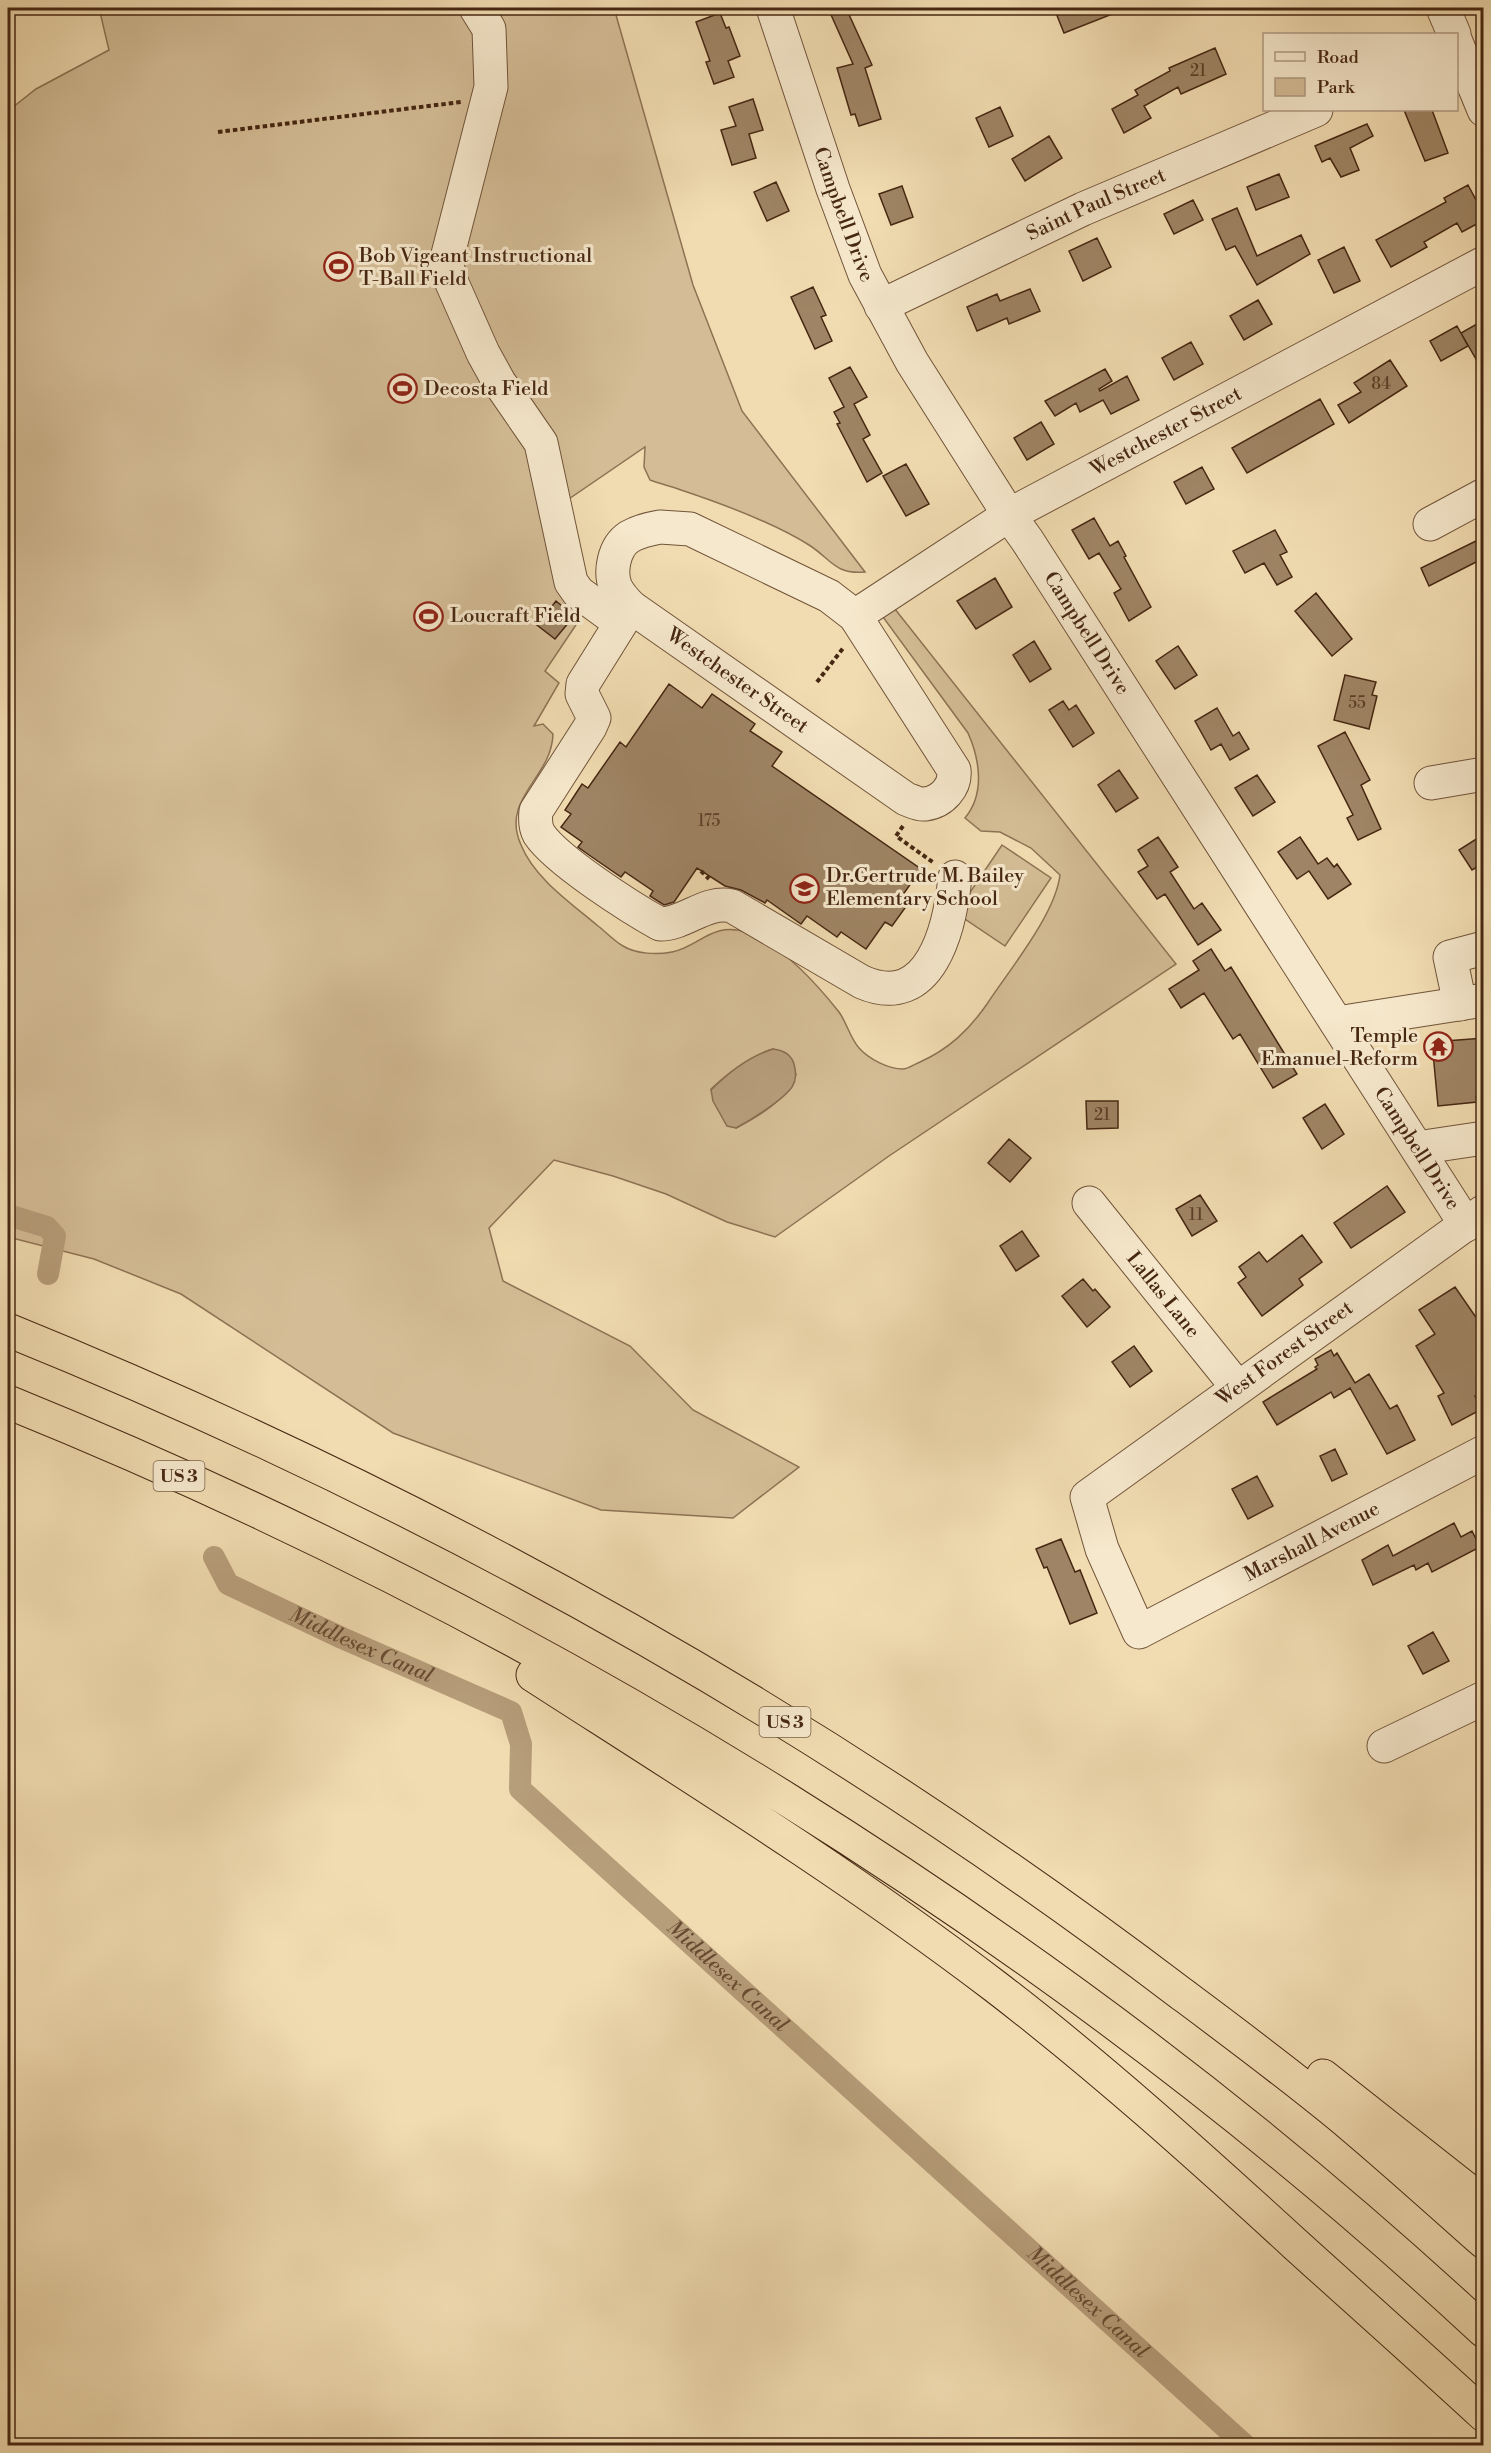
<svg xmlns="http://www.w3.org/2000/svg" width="1491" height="2453" font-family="'Libre Bodoni',serif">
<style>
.green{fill:#d4bd96;stroke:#8d7254;stroke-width:1.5;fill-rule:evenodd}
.water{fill:#b79e7b;stroke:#8a6e51;stroke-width:1.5}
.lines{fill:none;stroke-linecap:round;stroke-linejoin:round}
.canal{stroke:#b79e7b;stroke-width:22}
.building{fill:#9f8565;stroke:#462712;stroke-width:1.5}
.minor-casing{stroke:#71543a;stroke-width:35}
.highway-casing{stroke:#462712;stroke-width:35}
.path{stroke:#462712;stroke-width:4;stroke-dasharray:4.5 3;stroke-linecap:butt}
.minor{stroke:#f6e8cc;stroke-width:33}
.highway{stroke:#f1dcb1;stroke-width:33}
.labels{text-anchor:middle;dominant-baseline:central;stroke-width:6;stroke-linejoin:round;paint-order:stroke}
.number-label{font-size:16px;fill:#5c3e27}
.shield{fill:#f6e8cc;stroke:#7b614a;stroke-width:1.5}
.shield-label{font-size:18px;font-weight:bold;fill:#462712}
.street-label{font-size:20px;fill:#462712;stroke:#f6e8cc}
.poi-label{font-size:20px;fill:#462712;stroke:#f6e8cc;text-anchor:start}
.water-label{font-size:21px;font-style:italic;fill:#684b32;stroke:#f6e8cc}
</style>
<rect width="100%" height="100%" fill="#f1dcb1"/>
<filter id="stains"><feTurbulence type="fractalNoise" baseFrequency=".00333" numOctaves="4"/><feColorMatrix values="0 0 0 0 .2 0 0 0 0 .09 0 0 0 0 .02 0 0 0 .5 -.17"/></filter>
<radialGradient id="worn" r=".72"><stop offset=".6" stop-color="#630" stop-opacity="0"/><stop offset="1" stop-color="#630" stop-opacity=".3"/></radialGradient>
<!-- green -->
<path class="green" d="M99,8h515l79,277 49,126 123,161c-30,3 -34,-13 -56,-27 -35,-22 -89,-42 -128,-55 -10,-4 -21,-6 -31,-10l-6,-13 1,-20 -82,56 20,80 13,12 -51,76 14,12 -25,43 9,-2 10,10c-1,44 -53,64 -32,111 14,34 50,58 77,81 8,6 16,15 25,20 13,8 34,9 49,6 27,-5 41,-32 76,-19 35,13 68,50 91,79 8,11 11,26 20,36 10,11 29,21 44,21 5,0 12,-5 17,-7 29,-13 49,-32 67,-58 23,-35 68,-89 73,-129l-29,-27 -31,-16 -19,-1 -16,-13c20,-24 15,-58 3,-85l-88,-120 11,-9 285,360 -287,192 -114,81 -48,-15 -61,-28 -53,-18 -59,-16 -65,68 14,53 127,65 63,64 106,57 -66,51 -132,-8 -208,-77 -212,-139 -87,-35 -86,-22v-1126l28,-22 73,-39zM773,1049l23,25c-8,25 -37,42 -60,54l-25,-39c17,-16 39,-33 62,-40z
M1002,845l49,33 -46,68 -49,-33z"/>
<!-- water -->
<path class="water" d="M773,1049c9,1 18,5 21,15 2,8 3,15 -2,23 -9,13 -41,33 -56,41l-9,-2 -14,-25 -2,-11c17,-17 39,-34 62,-41z"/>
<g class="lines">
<!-- canal -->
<g class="canal">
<path d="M8,1215l39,12 8,9 -7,38"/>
<path id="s1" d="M214,1557l14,27 114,54 169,74 10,32 -1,45 726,657"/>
</g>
</g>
<!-- building -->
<path class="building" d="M828,8h18l26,57 -7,3 16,51 -22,7 -4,-12 -4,1 -14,-47 16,-4z
M1054,8h71v1l-61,24z
M720,13l6,15 3,-1 11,29 -12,5 6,16 -20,7 -8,-22 4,-1 -14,-39z
M1215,48l11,26 -45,20 -3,-7 -34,19 7,12 -27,15 -12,-24 26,-14 -3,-5 35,-19 -1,-3z
M753,99l10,31 -14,4 7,24 -24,7 -11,-35 15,-4 -7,-19z
M1000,107l13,29 -24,11 -13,-29z
M1404,110h28l16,43 -23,8z
M1367,124l6,12 -23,12 9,22 -18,7 -11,-19 -8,4 -7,-16z
M1049,136l13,22 -37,23 -13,-22z
M1279,174l10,23 -33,13 -9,-23z
M776,182l13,29 -22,10 -13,-29z
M1468,185l16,30v5l-22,12 -5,-9 -33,19 3,5 -36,20 -15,-27 70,-38 -2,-4z
M902,186l11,31 -22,8 -12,-31z
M1193,200l10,20 -29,14 -10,-20z
M1237,208l20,48 44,-21 9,19 -53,31 -22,-39 -9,4 -14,-31z
M1097,238l14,29 -28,14 -14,-30z
M1344,247l16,34 -26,12 -16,-33z
M813,287l13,28 -5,2 11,24 -17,8 -24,-52z
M1030,289l10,22 -31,13 -2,-6 -30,13 -10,-24 30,-13 3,7z
M1258,300l14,24 -28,16 -14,-24z
M1484,320v53l-23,-40z
M1457,326l11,20 -27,15 -11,-20z
M1191,342l12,22 -29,16 -12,-22z
M1390,360l17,26 -58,37 -11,-18 23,-13 -7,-9z
M850,367l17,30 -13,7 16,31 -7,4 19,34 -15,9 -30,-58 3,-1 -6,-11 10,-5 -15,-29z
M1105,369l7,12 -13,8 1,2 27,-15 12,24 -28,14 -8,-14 -23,12 -4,-9 -21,13 -10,-15z
M1320,399l14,25 -87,49 -15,-25z
M1041,422l13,22 -27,16 -13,-22z
M906,464l23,40 -23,12 -23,-40z
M1202,467l12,22 -28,15 -12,-22z
M1094,518l16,28 8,-5 8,15 -2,1 27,50 -22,14 -15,-28 7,-4 -22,-36 -10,6 -17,-29z
M1275,530l12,22 -7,3 12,22 -15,8 -13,-22 -19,10 -12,-22z
M1484,537v21l-55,28 -8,-18z
M995,578l17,29 -36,22 -19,-28z
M1316,593l36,46 -20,17 -37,-45z
M556,601l18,15 -19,23 -18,-14z
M1034,641l17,28 -21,13 -17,-27z
M1178,646l19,29 -22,14 -19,-28z
M1345,675l31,7 -4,13 5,1 -8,33 -35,-9z
M669,684l33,24 10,-14 43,30 -5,7 32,21 -10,14 149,103 -19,27 8,5 -18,25 -7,-4 -19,27 -25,-17 -4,5 -30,-21 -6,8 -34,-24 -2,3 -24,-13 -16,-4 -28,-18 -23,34 -10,3 -14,-9 3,-5 -28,-19 -4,5 -32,-22 -11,-8 4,-5 -21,-15 10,-13 -6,-4 17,-26 6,4 32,-46 6,5z
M1063,701l6,9 7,-5 18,28 -21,14 -24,-37z
M1217,708l16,28 6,-4 10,17 -19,11 -9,-16 -10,6 -16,-29z
M1345,732l25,48 -9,5 20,44 -23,11 -11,-22 6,-3 -35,-69z
M1119,770l19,28 -22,14 -18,-27z
M1257,775l18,27 -22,14 -18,-28z
M1484,834v29l-12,7 -13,-20z
M1158,837l20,30 -8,5 24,37 8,-6 19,27 -23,15 -33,-51 -8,5 -19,-27 10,-6 -10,-16z
M1300,837l18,27 9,-6 7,9 3,-3 14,20 -23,15 -19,-28 -12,8 -19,-27z
M1211,949l14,22 6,-4 66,107 -24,14 -33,-54 -7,5 -29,-46 -23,15 -12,-19 30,-19 -6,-9z
M1484,1038v58l-8,1 1,5 -39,4 -6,-64z
M1086,1101h32v27l-31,1z
M1325,1104l19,30 -22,15 -19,-31z
M1009,1139l22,19 -21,24 -22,-19z
M1387,1186l18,26 -54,36 -17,-25z
M1200,1195l17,26 -25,15 -16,-27z
M1022,1231l17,25 -23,15 -16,-25z
M1302,1235l20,27 -23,17 4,6 -41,31 -24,-33 8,-6 -7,-10 20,-15 8,10z
M1083,1279l10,12 2,-2 15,18 -23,20 -25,-31z
M1455,1287l29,42v63l-9,4 7,13 -30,16 -14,-29 6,-3 -28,-47 19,-12 -16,-24z
M1134,1346l18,25 -22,16 -18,-25z
M1331,1350l3,6 3,-3 18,30 14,-9 21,35 7,-4 18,35 -28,14 -37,-66 -16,10 -3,-6 -54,33 -14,-23 54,-33 -2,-2 3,-2 -3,-6z
M1335,1449l12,25 -15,7 -12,-25z
M1257,1476l16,30 -25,13 -16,-30z
M1454,1523l7,14 11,-6 8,16 -48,25 -4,-9 -12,7 -2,-5 -41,20 -11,-25 26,-15 5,11z
M1061,1539l14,33 5,-2 17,43 -27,11 -23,-57 -3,1 -8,-19z
M1433,1632l16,29 -26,13 -15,-28z"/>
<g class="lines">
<defs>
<g id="minor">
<path d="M476,8l13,21 2,58 -45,175 6,21 31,70 16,29 42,61 30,139 7,10 41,30"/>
<path id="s2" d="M773,8l60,181 32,86 47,87 97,153 18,25 439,685"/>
<path d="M1443,8l11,26"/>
<path d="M1456,42l28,68"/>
<path id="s3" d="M881,306l202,-97 233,-99"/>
<path d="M1430,524l54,-29"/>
<path d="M660,527l30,2 139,67 26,20 99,154c2,17 -12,32 -29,34 -6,1 -13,-3 -19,-5l-275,-192c-6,-6 -11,-11 -15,-19 -7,-16 -2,-41 13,-51 10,-6 20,-8 31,-10z"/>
<path d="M631,607l-48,77 -1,10 12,24 -4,9 -54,84c-1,9 -1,16 3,23 17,26 92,74 121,90 26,0 45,-24 72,-18l130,76c69,30 88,-55 93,-105"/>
<path id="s4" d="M855,616l154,-101 475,-252"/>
<path d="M1431,783l53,-9"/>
<path d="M1460,1004l-10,-47 34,-9"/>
<path d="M1337,1023l147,-23"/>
<path d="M1417,1148l67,-10"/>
<path id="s5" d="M1089,1203l149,185"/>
<path id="s6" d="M1483,1212l-396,285 15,52 37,83 345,-180"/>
<path d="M1384,1746l100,-48"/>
</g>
<path id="highway" d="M8,1330c417,169 813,390 1171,662 59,44 117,87 173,134 45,38 88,77 132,116
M8,1402c535,217 1053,535 1476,929
M533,1675c157,101 315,199 463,312 104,80 202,168 299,257 63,57 126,113 189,171
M1323,2076l161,127"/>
</defs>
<!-- minor casing -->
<use href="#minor" class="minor-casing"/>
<!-- highway casing -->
<use href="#highway" class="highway-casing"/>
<!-- path -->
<path class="path" d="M354,8l12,4 49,-4
M218,132l243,-30
M817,682l27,-35
M903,826l-7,10 38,27
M701,871l8,8"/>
<!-- minor -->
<use href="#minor" class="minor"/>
<!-- highway -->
<use href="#highway" class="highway"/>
</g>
<!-- icons -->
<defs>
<symbol id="stadium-ring" viewBox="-11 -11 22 22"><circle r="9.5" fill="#f6e8cc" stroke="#8f2418" stroke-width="1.5"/><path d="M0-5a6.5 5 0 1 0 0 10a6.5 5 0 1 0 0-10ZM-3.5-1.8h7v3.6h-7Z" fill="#8f2418"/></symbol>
<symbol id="school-ring" viewBox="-11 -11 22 22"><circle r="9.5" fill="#f6e8cc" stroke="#8f2418" stroke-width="1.5"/><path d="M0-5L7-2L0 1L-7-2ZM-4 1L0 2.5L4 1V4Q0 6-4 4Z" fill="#8f2418"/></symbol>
<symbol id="temple-ring" viewBox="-11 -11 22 22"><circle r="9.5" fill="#f6e8cc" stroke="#8f2418" stroke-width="1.5"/><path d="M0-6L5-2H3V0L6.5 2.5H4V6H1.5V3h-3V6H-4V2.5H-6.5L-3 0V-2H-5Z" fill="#8f2418"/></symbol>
</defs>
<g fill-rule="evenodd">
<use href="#stadium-ring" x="322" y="250" width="33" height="33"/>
<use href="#stadium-ring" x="386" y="372" width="33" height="33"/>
<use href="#stadium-ring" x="412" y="600" width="33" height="33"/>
<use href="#school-ring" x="788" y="872" width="33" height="33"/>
<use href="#temple-ring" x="1422" y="1030" width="33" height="33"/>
</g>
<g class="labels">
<!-- number labels -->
<g class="number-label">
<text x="1198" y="71">21</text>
<text x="1381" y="384">84</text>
<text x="1357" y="703">55</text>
<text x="709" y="821">175</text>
<text x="1102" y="1115">21</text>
<text x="1196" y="1215">11</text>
</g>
<!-- shield labels -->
<g class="shield">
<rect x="153.5" y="1461" width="51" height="30" rx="4.5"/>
<rect x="759.5" y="1707" width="51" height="30" rx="4.5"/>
</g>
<g class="shield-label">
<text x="179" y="1476">US 3</text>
<text x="785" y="1722">US 3</text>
</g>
<!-- street labels -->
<g class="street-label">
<text stroke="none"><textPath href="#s3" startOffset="238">Saint Paul Street</textPath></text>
<text stroke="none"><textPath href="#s2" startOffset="218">Campbell Drive</textPath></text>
<text stroke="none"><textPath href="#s4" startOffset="362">Westchester Street</textPath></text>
<text stroke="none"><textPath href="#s2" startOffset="704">Campbell Drive</textPath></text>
<text transform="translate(737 681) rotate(35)">Westchester Street</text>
<text stroke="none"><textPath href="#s2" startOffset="1316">Campbell Drive</textPath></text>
<text stroke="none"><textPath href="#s5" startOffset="118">Lallas Lane</textPath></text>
<text transform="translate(1285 1354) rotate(-36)">West Forest Street</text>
<text stroke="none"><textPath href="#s6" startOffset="828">Marshall Avenue</textPath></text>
</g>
<!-- poi labels -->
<g class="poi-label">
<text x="359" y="256">Bob Vigeant Instructional<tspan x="359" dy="23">T-Ball Field</tspan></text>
<text x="424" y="389">Decosta Field</text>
<text x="450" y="616">Loucraft Field</text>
<text x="826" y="876">Dr.Gertrude M. Bailey<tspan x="826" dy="23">Elementary School</tspan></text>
<text x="1418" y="1036" text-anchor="end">Temple<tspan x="1418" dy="23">Emanuel-Reform</tspan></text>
</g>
<!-- water labels -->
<g class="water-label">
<text stroke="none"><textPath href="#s1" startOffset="177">Middlesex Canal</textPath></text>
<text stroke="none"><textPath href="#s1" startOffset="699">Middlesex Canal</textPath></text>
<text stroke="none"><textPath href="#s1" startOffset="1185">Middlesex Canal</textPath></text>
</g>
</g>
<!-- margin -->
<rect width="1491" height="2453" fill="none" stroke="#f1dcb1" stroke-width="30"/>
<rect x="9" y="9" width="1473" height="2435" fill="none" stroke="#462712" stroke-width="3"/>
<rect x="15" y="15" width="1461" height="2423" fill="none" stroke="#462712" stroke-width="1.5"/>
<!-- legend -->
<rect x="1263" y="33" width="195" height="78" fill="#f6e8cc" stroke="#b09b82" stroke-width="1.5"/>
<rect x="1275" y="52" width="30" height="9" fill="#f6e8cc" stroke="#b09b82" stroke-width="1.5"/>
<text x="1317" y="63" font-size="18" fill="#462712">Road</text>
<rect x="1275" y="78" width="30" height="18" fill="#d4bd96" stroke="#b09b82" stroke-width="1.5"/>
<text x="1317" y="93" font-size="18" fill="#462712">Park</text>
<rect width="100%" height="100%" filter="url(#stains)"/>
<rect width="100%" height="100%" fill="url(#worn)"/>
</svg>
